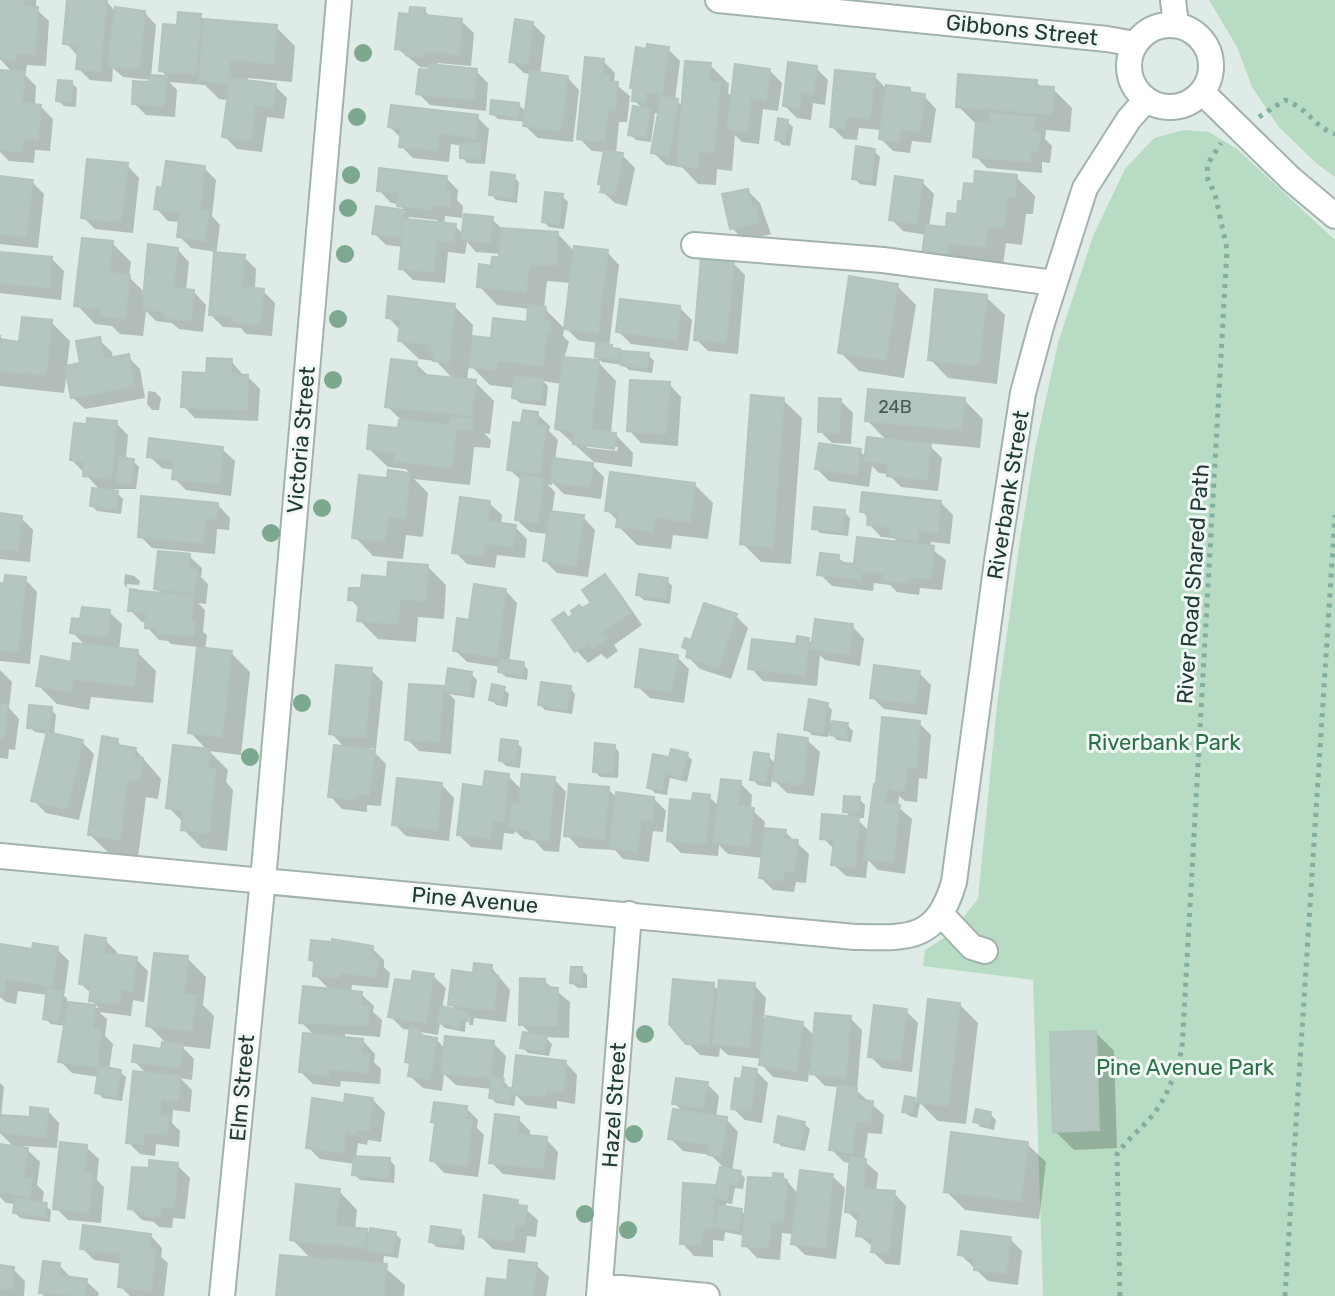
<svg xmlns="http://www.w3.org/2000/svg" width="1335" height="1296" font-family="Rubik,sans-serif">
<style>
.green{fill:#b8dcc3}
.shadow{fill:#0003;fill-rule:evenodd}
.building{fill:#b5c5bf;stroke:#b2c4bd;stroke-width:2}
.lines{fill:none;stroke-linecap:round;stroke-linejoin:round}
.minor-casing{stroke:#a2b2ad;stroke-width:28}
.path{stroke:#80aea1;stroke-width:5;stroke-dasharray:4 6;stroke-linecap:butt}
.minor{stroke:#fff;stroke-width:24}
.tree{fill:#7ca88f}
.labels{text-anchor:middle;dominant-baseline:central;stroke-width:6;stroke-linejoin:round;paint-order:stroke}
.number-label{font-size:18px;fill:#465d57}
.street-label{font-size:22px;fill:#213a34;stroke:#f0f7f4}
.park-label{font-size:22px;fill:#2b7148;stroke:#f0f7f4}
</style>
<rect width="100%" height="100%" fill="#dfebe6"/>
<!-- green -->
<path class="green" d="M1209,0h126v177l-18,-13 -39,-38 -26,-39 -15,-40z
M1184,130l25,2 28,17 98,91v1056h-292l-10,-316 -110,-14 2,-16 24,-15 29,-36 19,-194 23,-165 15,-91 23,-106 35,-107 32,-67 29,-31z"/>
<!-- shadow -->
<path class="shadow" d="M3,0h33v9l13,12 -3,45 -19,-1 -1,6h-5l15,15 -1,20h5l13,13 -3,32 -15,-1 -1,13 -25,-2 -9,-9v-51l13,-28 -13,-14z
M69,0l37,1 10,11h28l12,13 -5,52 17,1 -7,-8 18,-43 21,-11 6,5 70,6 19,19 -3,36 -44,-4v4l27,4 12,12 -3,21 -17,-2 -5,35 -25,-3 -12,-12 4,-37 -10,-1 -14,-14 -36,-3 8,8 -2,27 -29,-2 -12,-12 17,-19 1,-4 -29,-3 -10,-9 -1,14 -22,-2 -12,-12 1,-11 -13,-14z
M424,10l8,8 29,3 13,12 -3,33 -34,-3v4l39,4 12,12 -2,28 -56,-6 -12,-12 13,-25 -11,-1 -23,-19 14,-32z
M533,24l12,12 -5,38 27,3 12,13 -6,52 -35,-4 -13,-12 1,-4 -28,-3 -6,-5 26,-10 9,9 5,-39 -8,-1 -13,-12z
M668,49l12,12 -5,39 9,7 26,-42 19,19 -1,9 5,5 36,-28 13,13 -4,28 -15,-2 -4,35 -17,-2 -7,-7 -3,36 -15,-2 -1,16 -18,-1 -16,-17 -16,-2 -13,-13 7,-38 -5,-1 -4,29 -15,-2 -6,-6 14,-24 -10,-10z
M603,61l12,12 -1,10 16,13 -3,26h-8l-3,32 6,1 13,13 -8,38 -12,-3 -13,-12 4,-39 -14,-1 -13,-13z
M816,68l12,12 -3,25 -12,-2 -2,17 -14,-2 -12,-12z
M874,76l14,14h21l5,5 10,1 12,13 -5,34 -19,-2 -2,12 -17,-2 -12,-12 1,-9 -23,-2 -2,12 -13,-1 -12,-12z
M1036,82l7,6 10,1 19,19 -2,24 -24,-2 -1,9 7,7 -2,17 -8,-1v11l-55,-5 -12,-12 3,-30 -20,-20z
M71,83l6,5 -1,19 -12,-1 -6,-5z
M477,117l12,12 -4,35 -18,-1 -5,-6v-11l-11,-2 -2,18 -36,-4 -12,-12 1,-7 -12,-12z
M787,122l6,5 -3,19 -8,-1 -5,-6z
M874,151l6,6 -4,29 -16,-2 -6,-6z
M127,165l12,13 -6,55 -38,-4 -12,-12z
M204,168l12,12 -4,36 8,9 -4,30 28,2 12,12 -1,21 8,1 12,12 -3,33 -26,-2 -5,-6 -18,-1 -12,-12 5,-63 -25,-4 -12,-12 1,-14 -12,-1 -12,-13 8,-18z
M514,177l5,5 -2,21 -21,-3 -5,-6z
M1016,177l19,19 -2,18h-7l-4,31 -16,-2 -3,22 -60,7 -17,-37 -23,-4 -12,-12 31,-37 12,12 -5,33 18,2 12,-13 17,-29z
M0,178l32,4 12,12 -6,54 -38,-4z
M446,178l12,12 -1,10 6,6 -1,12 -17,-2 -1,9 11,1 9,9 28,-16 12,12 54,3 17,18h32l12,13 -10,82 15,9 24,-1 6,6 -2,12 -23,-3 -6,-5 -21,-3 -5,-5 1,-14 -20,-3 -12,-12 5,-45 -24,-2 -3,27 20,20 -1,8 6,6 -5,17 34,3 18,19 -5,53h4l18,19 -1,14 -38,-5 -37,-33 5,-45 -19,-3 5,5 -2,20 -26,-3 -6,-5 1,-10 -25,-3 -21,-21 -2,17 8,1 19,19 -4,33 -6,-1 7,7 -1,8 -16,-1 -4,38 -56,-6 14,14 -5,44 -17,-2 -3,24 -30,-3 -18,-19 34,-57 1,-8 21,3 -5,-6 -18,-2 -19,-18 31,-19 1,-10 -14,-14 29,-42 14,13 24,3 -18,-19 -17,-2 -19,-18 1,-10 -13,-14 66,-11 19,19 -1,13 21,2 35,-16 2,-15 -33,-4 -18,-19 22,-26 1,-6 -26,-2 -9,-10 -2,12 -17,-2 -3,31 -32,-3 -12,-12 2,-21 -17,-2 -12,-12 4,-25 28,4 -7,-8 -8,-1 -12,-13zM408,217l29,3v4l-25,-2zM584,443l34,4 -1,4 -29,-3z
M748,191l12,12 11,31 -27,6 -12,-12z
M562,196l6,6 -4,27 -15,-2 -5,-5z
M112,243l19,19 -2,15 16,16 32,-44 12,13 -3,29 8,1 12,13 -3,27 -24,-3 -7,-6 -16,-2 -10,-10 -3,25 -23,-2 -8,-8 -17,-2 -18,-19z
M0,254l52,5 12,12 -3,29 -61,-7z
M733,263l12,12 -7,79 -30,-3 -12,-12z
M897,286l19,19 -12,73 -45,-7 -19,-19z
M986,297l19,18 -8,69 -49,-6 -18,-19z
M680,308l12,12 -4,31 -57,-7 -13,-13z
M51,322l19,19 -3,26 15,-3 17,-24 13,12 1,7 15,-2 12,12 5,29 -60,11 -13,-12 -5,-26 -3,22 -64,-7v-49l5,5 16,2z
M231,361l13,15h3l13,13 -2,32 -63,-3 -12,-12 25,-31z
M669,384l12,13 -3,49 -37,-3 -12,-13z
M148,391l7,1 6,6 -2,12h-7l-5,-6z
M783,400l19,18 -11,146 -30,-2 -19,-19z
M840,400l13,13 -2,31 -19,-1 -12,-12z
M964,400l19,19 -3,29 -53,-5 15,15 -4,33 -37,-4 -13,-13 -9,-1 -7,-7 -3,21 -40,-6 -12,-12 43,-18 7,7 20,-17 -20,-21z
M537,414l13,12 -1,5 9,9 -3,20 37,5 12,12 -3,22 -37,-5 -12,-12v3l-5,-1 8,8 -3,21 31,4 12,13 -7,47 -31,-4 -12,-12 4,-27 -19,-2 -13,-12 5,-39 -13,-12 14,-44z
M116,423l12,12 -2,25 7,1 6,6 -3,22h-23l10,10 -2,15 -24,-3 -5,-5 9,-15 -29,-31z
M222,449l13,12 -4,35 -45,-6 -12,-12 1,-8 -13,-2 -13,-12z
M694,484l19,19 -5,36 -35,-4 -2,14 -34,-4 -19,-19 1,-4 -12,-12z
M940,502l13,13 -3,29 -19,-2 -1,6 16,12 -4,30 -22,-2 -1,7 -22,-3 -7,-7 -16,-2 -1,8 -41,-5 -12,-12 18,-17 8,8 10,1 44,-22 -6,-6 -13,-1 -12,-13v-5l-7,-8z
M489,503l13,12 -1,10 14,2 12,12 -2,19 -28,-3 -2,13 -28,-4 -12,-12z
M218,505l12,13 -1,12 -12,-1 -2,25 -63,-6 -12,-12z
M844,512l6,6 -2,18 -28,-3 -6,-5z
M0,515l21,3 12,12 -3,32 -30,-3z
M189,556l13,12 -1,9 7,7 -2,20 -8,-1 7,7 -2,22 4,3 -2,15 26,3 19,19 -9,83 -32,-4 19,19 -2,12 7,8 -6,61 -25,-3 -19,-19 1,-6 -16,-16 40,-56 -18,-19 9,-85 -28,-3 -3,-3 -9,-1 -12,-13v-4l-5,-1 -12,-12 2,-20 -5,-2 11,1v4l25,2 -7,-7z
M428,567l18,18 -2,34 -26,-2 -2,25 -38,-3 -19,-19 1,-11 -10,-10 39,-20z
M125,574l9,2 6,5 -1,4 -12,-1v4l-3,-4z
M605,577l12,12 25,36 -28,20 4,6 -11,8 -6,-5 -13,9 -12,-13 -7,-30 24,-17z
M25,579l12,13 -7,72 -30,-3v-76z
M667,580l5,6 -2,18 -26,-4 -6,-5z
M505,590l12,13 -8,59 14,2 5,6 -1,10 -21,-3 -6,-5 1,-5 -34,-5 -12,-12 16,-28z
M109,612l13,12 -3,26 18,2 19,19 -3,32 -62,-6 -2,13 -32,-6 -19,-19 35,-21 13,-18 -14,-14 10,-11z
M736,616l12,12 -17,51 -31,-10 -12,-12 2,-4 -6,-6z
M852,626l12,13 -4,27 -35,-6 -5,-5 -3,31 -54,-5 -12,-13 57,-28 5,4z
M677,657l12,12 -5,34 -34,-5 -13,-12z
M0,670l12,12 -3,26 10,11 -4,31 -6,-1 -1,10 -8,-1z
M371,670l12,12 -7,67 -6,-1 16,16 -5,42 -14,-1v7l-25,-3 -12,-13 16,-47 -15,-16z
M450,670l21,4 6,6 -3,18 -25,-4 6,6 -4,54 -32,-3 -12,-12 36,-51 4,4z
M919,673l12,12 -4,30 -43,-6 -12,-12z
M570,688l5,6 -3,20 -27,-4 -5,-5z
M504,689l5,5 -2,13 -11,-2 -5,-6z
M827,705l5,5 -2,12 17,3 6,6 -2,11 -14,-2 -8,-8 -1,5 -16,-2 -6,-6z
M51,709l5,6 -2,21 28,6 12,12 -15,66 -33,-7 -13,-13 15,-66 -13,-2 -6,-5z
M919,723l12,12 -4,44 -8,-1 -2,24 -12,-1 -6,-5 -1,11 14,12 -7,55 -27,-4 -10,-10 -2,18 -20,-2 -13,-12 2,-14 -12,-12 29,-19 -7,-8 14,-12 6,6 -1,13h-8l13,13 14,-43 -5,-6z
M807,740l13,12 -6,44 -27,-3 -15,-15 -1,9 -13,-2 -6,-6 16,-23 9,9z
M117,741l7,7 11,1 26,30 -3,20 -12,-2 -8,60 -29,-4 -19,-18z
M517,743l5,5 -2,20 -14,-2 -5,-5z
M614,746l5,6 -1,26 -18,-1 -5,-6z
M687,755l5,5 -5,22 -17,-4 -3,17 -12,-2 -6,-6 6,-31 16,3z
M508,776l14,14 32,-11 12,13 -7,60 -15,-1 -10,-11 -10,-1 -9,-8 -1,3 -10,-1 -2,17 -31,-3 -12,-12 26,-46z
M740,783l12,12 -1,14 14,13 -1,8 21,2 24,22 -3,29 -10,-1 -2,10 -21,-2 -12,-12 2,-20 -35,-4 -9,-9 -1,11 -37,-3 -12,-12 25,-38 15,-6 11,10z
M442,785l12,13 -5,43 -43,-5 -12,-12z
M608,789l9,9 37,1 12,12 -3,21 -10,-1 -4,31 -26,-3 -8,-9 -36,-2 -12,-13z
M105,940l12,12v5l19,2 12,12 -4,31 -11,-2 -2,16 -32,-4 8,7 -2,17 8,8 -4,26 11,2 6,5 -4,24 -19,-3 -6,-6 2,-15 -27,-4 -12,-12 6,-35 -15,-2 -6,-5 3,-24 -30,-4 -2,13 -10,-2 -6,-5v-51l34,5 23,-2 12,12 -5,35 3,2v5l32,5 -8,-8 1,-6 -11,-10z
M372,948l12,12v7l6,6 -2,15 -36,-3 -1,8 10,1 13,12 -1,6 9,8 -2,17 -35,-3v6l18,1 12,13 -1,8 7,7 -1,15 -39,-3 -1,6 -27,-3 -12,-12 15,-35 -15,-15 30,-31 -16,-16 1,-11 -5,-4z
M187,958l19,19 -3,28 11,11 -4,33 -29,-3 13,13 -2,21 -12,-2 12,12 -2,22 -17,-2 -1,13 8,8 -1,16 -23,-3 -1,12 -15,-2 -12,-12 20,-67 -14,-14 29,-10 5,-6 -20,-20z
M491,967l19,23 -4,32 -32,-4 -1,7h-4l1,-8h-4l-1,15 -20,-4 -5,-5 -2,12 -18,-3 7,6 9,1 10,11 47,-7 13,13 -3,25 5,5v4l6,4 51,-32 12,13 -2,29 -18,-3v8l-31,-4 -10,-10 -2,11 -18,-3 -5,-5 1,-9 -36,-4 -12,-11 -2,17 -19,-3 -13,-12 2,-10 -5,-5 5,-31 -9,-1 -12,-12 22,-33 20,-8 13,12 -4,20 15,3 -7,-7 24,-29z
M581,969l6,6v13h-9l-6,-5z
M544,981l26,21 -1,36 -24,-1 7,7 -3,12 -21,-3 -6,-6 11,-11 -12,-12z
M713,985l7,7 34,-7 12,13 -2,20 38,6 13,12 35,-18 12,12 -5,61 27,24 -2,19 -14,-1 -4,28 14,12 -2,19 18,1 12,13 -6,59 -14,-1 -13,-12 1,-4 -15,-13 1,-11 -13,-13 4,-48 -7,-1 -13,-13 8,-62 -14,-1 -16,-16 -1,12 -35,-5 -12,-13 1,-5 -34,-4 -8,-7 -1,9 -19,-2 -13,-13z
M930,1001l29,3 19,19 -12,101 -28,-3 -18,-18 -3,15 -8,-2 -5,-5 10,-11 4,4z
M906,1011l12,12 -6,49 -30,-4 -12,-12z
M1096,1033l18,18 3,97 -43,2 -19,-19z
M756,1071l12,12 -6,40 -17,-3 -12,-12 10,-27z
M0,1083l4,4 -3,30 31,2 15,-9 12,13 -2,25 -34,-2 17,16 -3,23 7,7 -2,12 9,6 -1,12 -30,-4 -5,-6 1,-8 -10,-1 -6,-6v-51l15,2 -15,-15z
M707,1084l12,12 -3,22 10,1 12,13 -6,40 8,1 5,5 -2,11 -8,-1 -3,16 -6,-1v5l15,3 6,5 28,-36 7,-5 17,20 33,-19 13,12 -9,71 -31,-4 -12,-12 1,-9 -12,-1 -2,27 -23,-2 -12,-13v-9l-20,-4 -1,9 -11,-1v17l-19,-1 -12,-13 32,-56 4,3 9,-19 -16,-16 -28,-4 -12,-12 13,-26 -10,-10z
M372,1099l13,13 -4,30 -13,-2 -1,5 -9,-2 -2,15 34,2 5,6 -1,17 -34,-3 -6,-6 1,-10 -35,-5 -12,-12z
M466,1108l12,12 -1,8 7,7 -6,42 -34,-4 -12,-13 4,-35 -3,-3z
M990,1114l6,6 -2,10 -13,-3 -6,-6z
M518,1119l12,12v6l16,2 12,13 -3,28 -52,-6 -12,-12z
M804,1124l6,5 -5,22 -24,-5 -5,-5z
M1027,1144l19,18 -7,57 -74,-9 -19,-19z
M86,1147l13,12 -2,21 7,7 -3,36 -33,-3 -12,-12z
M177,1165l13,13 -5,41 -12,-1 -1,10 -13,-1 -5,-5 -12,-2 -12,-12 21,-38z
M339,1191l18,19 -2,20 11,1 5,5 24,-2 6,5 -3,19 -14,-2 -1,10 22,19 -1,11h-126l34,-36 -20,-21z
M517,1202l21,18 -2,17 -9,-1 -2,17 -32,-4 -12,-12z
M460,1232l5,5 -1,13 -27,-3 -6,-5z
M150,1235l12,13 -1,9 7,6 -4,33h-34l-10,-10 2,-22 -28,-4 -12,-12z
M1010,1239l12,12 -4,34 -30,-4 -28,-27z
M59,1265l12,13 15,3 13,12 -1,3h-54l-3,-3z
M536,1265l13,12 -3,19h-59z
M0,1267l13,2 12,12 -1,15h-24z"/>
<!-- building -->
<path class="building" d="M1,0h23l-1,6 15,1 -3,48 -20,-2v7l-15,-1z
M67,0h40l-7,71 -24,-2 2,-23 -15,-2z
M115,7l30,4 -6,58 -31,-3z
M410,7l15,1v7l37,4 -3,36 -36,-4v6l-17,-2v-5l-11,-1 4,-36 10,1z
M178,12l23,2 -5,60 -37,-3 4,-47 14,1z
M204,19l73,6 -3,39 -44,-4 -2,24 -29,-3z
M515,19l18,3 -5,42 -19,-2z
M647,44l22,3 -7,47 -16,-2 -1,10 -13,-1 1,-13h-3l6,-41 10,2z
M585,57l19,2 -2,16h8l-1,6 9,1 -3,29 -7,-1 -4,32 -27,-3z
M685,61l26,2 -2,18 11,1 -6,71 -15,-1 -1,16 -21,-2z
M788,62l29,4 -4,28 -12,-2 -2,17 -16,-3z
M429,64l48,5 -3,31 -58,-6 3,-25 10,1z
M735,64l35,5 -4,31 -15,-2 -4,34 -20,-2z
M0,70l25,2 -3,31 19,2 -3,35 -15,-1 -1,13 -22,-2z
M835,70l40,4 -5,45 -23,-3 -2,13 -15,-2z
M530,71l38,5 -7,55 -38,-5z
M958,74l79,6v6l17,1 -2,27 -96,-7z
M150,75l16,1 -2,30 -32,-2 1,-23 16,1z
M230,78l46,6 -3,24 -18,-3 -4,36 -29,-4z
M58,80l14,1 -1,21 -15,-1z
M886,85l24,3v4l15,2 -5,38 -20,-3 -1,13 -20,-3z
M661,96l17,3 -9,57 -18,-3z
M491,100l28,3 -1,14 -28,-3z
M391,105l87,10 -3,23 -36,-5 -2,18 -38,-4 2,-18 -13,-2z
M633,106l17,3 -4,29 -18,-3z
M990,113l44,4 -1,15h7l-2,19h-7l-1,11 -57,-5 3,-35 14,1z
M778,118l10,2 -3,22 -10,-2z
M460,143l21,1 -1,15 -20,-1z
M856,146l19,3 -4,32 -19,-2z
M604,150l19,3 -7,42 -16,-3 2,-7 -4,-1z
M87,159l41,4 -7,59 -40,-4z
M166,161l39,5 -5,43 9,2 -4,30 -28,-4 3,-25 -26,-3 3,-22 5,1z
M379,168l68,8 -2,15h6l-1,16 -17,-2v5l-36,-4 1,-13 -21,-2z
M975,171l42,4 -2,22 -8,-1 -3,32 -16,-2 -3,21 -36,-4 -2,14 -25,-3 4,-29 20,2 1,-14 10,1 1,-13 4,1 2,-19 10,1z
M491,172l24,3 -3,23 -23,-3z
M0,176l33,4 -7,57 -26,-3z
M895,176l28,4 -7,44 -27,-4z
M748,189l5,20 3,-1 3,14 -29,7 -8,-35z
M545,192l18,2 -4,30 -17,-2z
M376,206l28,4 -4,27 -28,-3z
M464,214l29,3 -3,26 -29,-3z
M404,219l52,5 -2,19 -17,-2 -4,31 -34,-3z
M501,228l57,4 -2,33 -27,-1 -3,28 -49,-5 2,-23 12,2 1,-9h7z
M82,238l31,3 -4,31 21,3 -5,44 -26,-3 1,-7 -26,-3z
M148,244l30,4 -5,40 21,2 -3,31 -26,-3v-6l-23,-3z
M574,246l34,4 -10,83 -34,-4z
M0,252l52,5 -3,31 -49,-5z
M214,252l31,3 -3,32 22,2 -4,36 -28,-3v-5l-23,-2z
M701,258l33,3 -8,82 -32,-3z
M849,276l49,8 -12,76 -48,-7z
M935,289l52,6 -8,71 -51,-6z
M388,296l67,8 -6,59 -16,-2 1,-10h-5l1,-6 -32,-4 3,-21 -15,-2z
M620,299l60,7 -3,34 -61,-8z
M528,305l18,2 -2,14h7l-1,10h-3l-4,35 -46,-6 -1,10 -27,-3 4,-31 18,2 2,-20 34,4z
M22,317l30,3 -6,55 -46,-4v-36v4l19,3z
M100,337l4,22 25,-5 5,32 -63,12 -6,-32 15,-3 -4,-22z
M596,343l16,2v3l8,1 -1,11 -24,-3z
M622,351l27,2 -2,15 -26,-3z
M563,357l36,3 -8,70 25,3 -2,16 -41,-5 2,-12 -20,-3z
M207,358l25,1 -1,15 17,1 -1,35 -66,-3 2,-35 23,1z
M391,359l26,3 -1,12 60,6 -4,36 -87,-9z
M514,376l29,3 -2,22 -29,-3z
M630,380l40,2 -4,52 -39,-3z
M868,389l97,9 -3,32 -97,-9z
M751,395l33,3 -11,149 -33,-3z
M819,398l22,1 -2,33h-21z
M523,410l15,2 -1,12 9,2 -6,48 -33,-4 6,-48 8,1z
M451,417l22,2 -1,11 -16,-1 -4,39 -57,-7v-8l-28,-4 2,-24 29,3 1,-8 51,5z
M87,418l30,3 -6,58 -28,-3 1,-14 -14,-2 4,-37 13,1z
M867,437l64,7 -4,36 -40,-4 1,-12 -24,-3z
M149,438l74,9 -4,37 -47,-5 2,-19 -27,-3z
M819,443l42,6 -4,26 -42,-6z
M119,457l15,2 -3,25 -15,-2z
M553,458l40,5 -3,24 -40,-5z
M388,470l22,3 -5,46 -17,-2 -3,24 -33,-3 7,-63 28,3z
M610,472l85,11 -5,39 -36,-5 -1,14 -37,-4 2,-14 -13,-2z
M521,475l22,3 -5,45 -23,-3z
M92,488l26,3 -2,19 -26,-4z
M862,492l79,9 -3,32 -19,-3 -1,10 -28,-3 1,-9 -24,-3 1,-12 -8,-1z
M141,496l77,7 -1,16 -12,-1 -2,25 -65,-6z
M460,497l30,4 -2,20 28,4 -3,22 -28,-4 -2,13 -31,-3z
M814,507l31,3 -3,22 -30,-3z
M550,511l34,4 -8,51 -33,-5z
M0,513l22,3 -4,35 -18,-2z
M857,537l77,9 -3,33 -23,-2v6l-25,-2 1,-7 -31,-3z
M158,551l32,3 -1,15 8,1 -3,23 -40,-4z
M820,553l19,2 -1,7 17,2 -2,7h9l-1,8 -44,-4z
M388,562l40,3 -2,36 -26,-2 -2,25 -41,-3 2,-20 -11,-1 1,-12h12l1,-13 25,2z
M605,574l27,38 -29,20 5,6 -15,11 -5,-7 -13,10 -23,-32 12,-8 4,6 5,-4 -2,-3 8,-6 3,3 9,-5 -9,-13z
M639,574l29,4 -3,21 -29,-4z
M5,575l21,2 -8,75 -18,-2v-67l4,1z
M474,584l32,5 -9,68 -44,-6 4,-33 12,2z
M130,590l64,6 -3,25h4l-1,15 -37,-3v-4l-12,-1 1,-16 -18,-1z
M704,603l33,11 -18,54 -33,-11 2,-7 -6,-3 3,-9 6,2z
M82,607l28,3 -2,27 -38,-4 2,-15 8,1z
M815,619l38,5 -4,31 -38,-6z
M797,636l12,2 -4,37 -57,-6 4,-30 44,5z
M73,643l65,7 -4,36 -61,-7 -2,13 -35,-6 5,-30 30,6z
M197,647l35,4 -10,86 -34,-4z
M640,649l38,6 -6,37 -37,-5z
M500,659l24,3 -2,14 -24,-4z
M336,665l36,3 -7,70 -36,-4z
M874,665l46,6 -5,33 -45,-6z
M448,668l24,4 -3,22 -24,-4z
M541,682l30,4 -4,24 -29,-5z
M409,684l35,2 -5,56 -34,-2z
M492,684l13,3 -4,16 -12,-3z
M809,699l19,4 -5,30 -19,-3z
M0,704l8,1 -5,34 -3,-1z
M29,705l23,2 -3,23 -22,-2z
M882,717l38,4 -4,47 -9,-1 -2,24 -15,-1 1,-6 -15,-1z
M832,721l16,2 -2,15 -16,-3z
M47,732l36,8 -16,69 -36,-8z
M778,734l30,4 -5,47 -30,-4z
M102,736l16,3 -1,6 19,3 -2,9 9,1 -3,23 -13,-1 -7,60 -32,-5z
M501,739l17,2 -3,22 -16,-2z
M595,743l20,2 -2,28 -20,-1z
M173,745l37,4 -2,19 8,1 -7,64 -28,-3 2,-20 -17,-2z
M334,745l41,5 -6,45 -13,-2 -1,7 -27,-3z
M671,749l17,4 -7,25 -16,-5z
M754,752l15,2 -3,28 -16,-2z
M653,754l15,3 -6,33 -15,-2z
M485,771l24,3 -6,48 -10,-1 -3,18 -33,-4 6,-51 20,3z
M522,774l33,3 -7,64 -18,-2v-9l-21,-2 3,-24h7z
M397,778l45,5 -5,47 -45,-5z
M721,779l20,2 -3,25 16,2 -5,39 -36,-5z
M569,784l40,3 -5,52 -40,-3z
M874,784l14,2 -3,17 15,2 -7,57 -29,-3z
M616,792l38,5 -2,24 -11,-2 -4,32 -28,-4z
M693,793l17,2 -4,49 -39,-3 3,-42 22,2z
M844,796l16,1 -1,16 -16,-1z
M822,814l37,3 -4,50 -24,-2 3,-25 -14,-1z
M765,828l21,2 -1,9 13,1 -4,32 -10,-1 -1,10 -24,-3z
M85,935l21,3 -2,15 33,4 -5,34 -11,-2 -2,15 -30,-3 2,-15 -12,-2z
M332,939l41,7 -1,12 6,1 -1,18 -37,-4v5l-27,-2 1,-15 -5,-1 2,-20 21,2z
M33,943l25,4 -6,39 -46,-7 -2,14 -4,-1v-48l32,5z
M154,953l34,3 -4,38 12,1 -4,36 -46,-5z
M474,963l18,2 -1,10 7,1 -4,34 -46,-5 4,-35 21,3z
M571,967h11v17l-12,-1z
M413,971l21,3 -8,49 -38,-6 7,-38 16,2z
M520,978l25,1v8l13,1 -1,38 -38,-1z
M673,979l41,4 -6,63 -22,-2 -17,-20z
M719,980l36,3 -6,64 -36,-3z
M303,986l59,6 -1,13 9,1 -2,19 -69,-2z
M47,989l16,2 -5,31 -15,-3z
M928,999l32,4 -12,103 -31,-3z
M68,1002l27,3 -2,23 8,2 -4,37 -39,-5z
M874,1005l33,4 -7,52 -32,-4z
M440,1006l29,6 -1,9 -7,-1 -1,7 -23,-4z
M815,1013l36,3 -5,61 -36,-3z
M766,1016l37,6 -7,49 -37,-6z
M410,1027l10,2 -1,6 18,3 -7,42 -22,-4 2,-13 -5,-1z
M1096,1031l3,99 -46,2 -3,-100z
M523,1032l24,4 -3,16 -24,-4z
M303,1033l60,6 -1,16h8l-2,18 -39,-4v7l-30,-4z
M445,1036l49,5 -4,37 -49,-5z
M162,1042l21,3 -3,23 -48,-6 2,-17 27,4z
M516,1055l50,6 -3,31 -17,-2 -1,7 -33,-3z
M99,1066l22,4 -4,27 -22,-4z
M743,1067l14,2 -6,42 -20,-2 4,-31 6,1z
M133,1071l48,5 -3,25 -17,-2 -1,17 9,1 -2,18 -23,-2 -1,11 -17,-1z
M492,1077l12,2 -2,8 9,1 -2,14 -20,-4z
M676,1078l32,4 -4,26 -32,-4z
M838,1085l19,3 -1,11 17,2 -3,22 -14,-2 -4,32 -23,-3z
M345,1094l28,4 -4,33 -13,-2v5l-10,-2 -2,21 -38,-5 6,-50 32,5z
M905,1096l10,2 -3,15 -10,-1z
M434,1102l33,4 -2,14h7l-5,46 -37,-5 5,-38 -4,-1z
M30,1107l18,2 -2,28 -46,-4v-18l30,2z
M673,1109l54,8 -6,40 -13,-2 2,-10 -42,-6z
M976,1109l15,3 -2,13 -16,-3z
M495,1114l24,3 -2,17 30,3 -4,32 -54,-6z
M778,1116l27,6 -5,25 -26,-5z
M951,1132l77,10 -7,59 -77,-9z
M60,1142l27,3 -2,27 8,1 -4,39 -36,-3z
M0,1144l28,4 -4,29 8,1 -2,18 -30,-4z
M354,1156l36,2 -1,20 -37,-3z
M850,1157l16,2 -2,30 31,2 -6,63 -18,-2 2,-14 -17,-2 3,-23 -14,-1z
M149,1160l29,3 -4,45 -13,-1 -1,10 -15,-1 1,-5 -18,-2 4,-42 17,1z
M720,1167l21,4 -3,14 -8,-2 -3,17 -13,-3z
M800,1170l33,4 -8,74 -34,-4z
M773,1173l10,1v5l4,1 -4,43 -12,-1 -3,26 -26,-2 6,-69 25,1z
M683,1183l32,2 -2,44h-11l-1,16 -21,-1z
M296,1184l44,5 -5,37 32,3 -2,19 -75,-8z
M484,1195l34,5 -1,5 10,1 -3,20 -9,-1 -2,17 -34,-5z
M15,1198l32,5 -2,14 -32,-4z
M719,1205l23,4 -4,22 -23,-4z
M83,1225l68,9 -2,14 7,1 -5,42 -33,-4 3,-33 -41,-5z
M431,1226l30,4 -2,16 -30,-4z
M370,1228l26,4 -3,22 -26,-4z
M961,1231l50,6 -5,36 -32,-3 1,-13 -17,-2z
M280,1255l107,9 -3,32h-108z
M509,1260l28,3 -4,33h-48l2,-18 20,2z
M43,1261l17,2 -2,12 29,4 -2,17 -46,-3z
M0,1265l14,2 -2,22 -12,-1z"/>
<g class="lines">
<defs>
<path id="minor" d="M718,0l389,39 28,5
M1173,0l3,25
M1129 66a41 41 0 1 1 82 0a41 41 0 1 1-82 0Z
M1202,92l89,87 44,37
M694,245l189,15 171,23
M0,856l855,81c53,1 82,4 99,-55l43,-321 26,-168 19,-70 43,-135 44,-69 17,-19
M941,914l31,33 13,4
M600,1286l107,10
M222,1296l43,-438 74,-858
M599,1296l30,-382"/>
</defs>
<!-- minor casing -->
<use href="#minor" class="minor-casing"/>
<!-- path -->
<path class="path" d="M1259,117l26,-17c23,8 29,27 50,34
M1120,1296l-3,-142c11,-16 27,-27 38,-42 14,-19 21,-41 27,-63l45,-800 -12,-55 -7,-14 -1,-15 14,-22
M1285,1296l50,-781"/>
<!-- minor -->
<use href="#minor" class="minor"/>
</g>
<!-- trees -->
<g class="tree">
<circle cx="363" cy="53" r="9"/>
<circle cx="357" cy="117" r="9"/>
<circle cx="351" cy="175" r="9"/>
<circle cx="348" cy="208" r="9"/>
<circle cx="345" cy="254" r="9"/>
<circle cx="338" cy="319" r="9"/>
<circle cx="333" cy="380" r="9"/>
<circle cx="322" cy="508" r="9"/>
<circle cx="271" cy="533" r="9"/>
<circle cx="302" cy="703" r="9"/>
<circle cx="250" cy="757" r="9"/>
<circle cx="645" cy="1034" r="9"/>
<circle cx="634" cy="1134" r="9"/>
<circle cx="585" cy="1214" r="9"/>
<circle cx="628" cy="1230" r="9"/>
</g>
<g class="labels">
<!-- number labels -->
<g class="number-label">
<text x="895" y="407">24B</text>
</g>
<!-- street labels -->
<g class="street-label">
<text transform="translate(1022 30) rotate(6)">Gibbons Street</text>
<text transform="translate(301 440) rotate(-85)">Victoria Street</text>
<text transform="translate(1008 495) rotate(-81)">Riverbank Street</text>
<text transform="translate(1193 584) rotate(-86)">River Road Shared Path</text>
<text transform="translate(475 900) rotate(5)">Pine Avenue</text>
<text transform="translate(242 1088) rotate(-85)">Elm Street</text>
<text transform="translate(614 1105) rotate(-86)">Hazel Street</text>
</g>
<!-- park labels -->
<g class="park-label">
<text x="1164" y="742">Riverbank Park</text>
<text x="1185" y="1067">Pine Avenue Park</text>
</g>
</g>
</svg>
